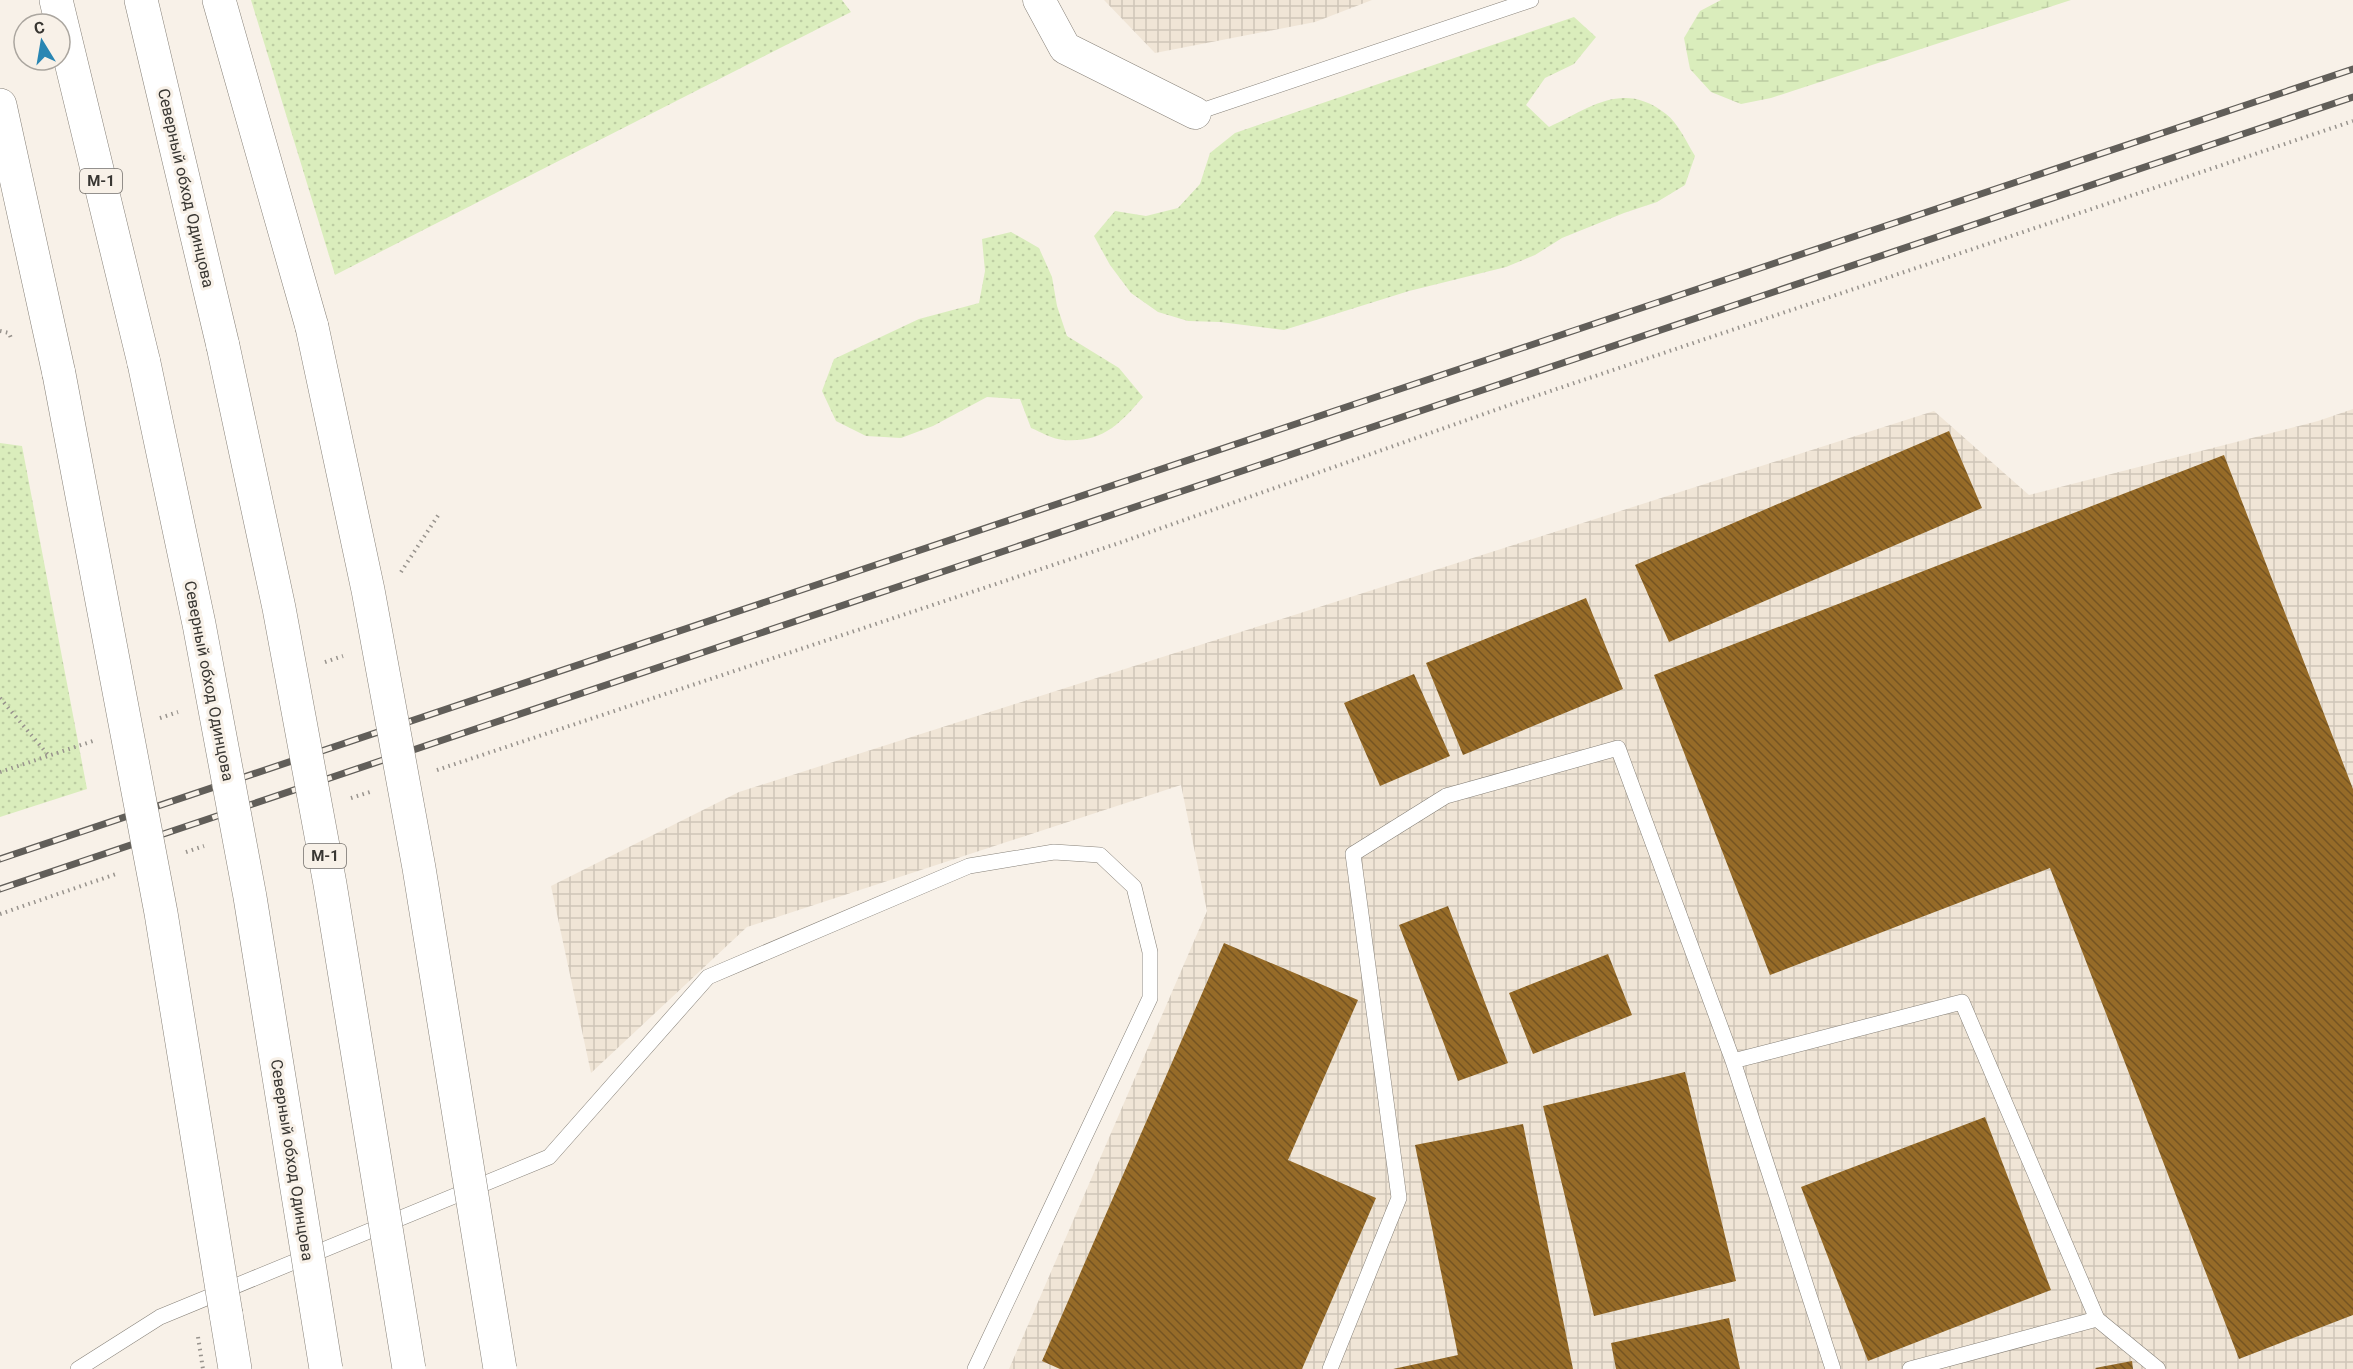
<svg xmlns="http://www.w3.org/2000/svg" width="2353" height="1369" font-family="Roboto,sans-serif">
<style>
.industrial{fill:url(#industrial-grid)}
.grass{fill:url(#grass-dots)}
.wetland{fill:url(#wetland-marsh)}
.building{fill:url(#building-back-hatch)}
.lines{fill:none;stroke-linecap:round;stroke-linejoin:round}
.service-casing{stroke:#868078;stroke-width:16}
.minor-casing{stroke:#868078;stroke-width:33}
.primary-casing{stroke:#868078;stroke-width:34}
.trunk-casing{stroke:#868078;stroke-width:34}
.path{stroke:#98938d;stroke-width:4;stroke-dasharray:1.5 4.5;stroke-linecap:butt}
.service{stroke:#fff;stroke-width:15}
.minor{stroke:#fff;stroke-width:32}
.primary{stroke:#fff;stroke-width:33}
.trunk{stroke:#fff;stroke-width:33}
.rail-casing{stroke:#615e59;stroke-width:7}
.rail{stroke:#f8f1e8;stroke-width:4.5;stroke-dasharray:14;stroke-linecap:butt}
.primary-bridge-casing{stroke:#868078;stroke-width:34;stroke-linecap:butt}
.trunk-bridge-casing{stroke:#868078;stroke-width:34;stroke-linecap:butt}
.path-bridge{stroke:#98938d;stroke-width:4;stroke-dasharray:1.5 4.5;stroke-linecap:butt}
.primary-bridge{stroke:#fff;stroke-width:33}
.trunk-bridge{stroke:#fff;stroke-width:33}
.labels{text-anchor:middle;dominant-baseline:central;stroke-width:6;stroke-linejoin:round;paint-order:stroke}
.shield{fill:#f8f1e8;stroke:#726e69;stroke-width:1.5}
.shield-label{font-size:15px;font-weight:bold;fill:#383632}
.street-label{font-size:16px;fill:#383632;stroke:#f8f1e8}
</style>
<defs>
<pattern id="industrial-grid" width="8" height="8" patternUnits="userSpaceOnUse" patternTransform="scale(1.5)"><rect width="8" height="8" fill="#f0e5d6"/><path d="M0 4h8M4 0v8" fill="none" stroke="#cfc5b8"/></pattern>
<pattern id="grass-dots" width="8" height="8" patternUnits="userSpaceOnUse" patternTransform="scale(1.5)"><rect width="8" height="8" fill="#daedbc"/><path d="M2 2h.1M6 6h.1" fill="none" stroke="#bccca2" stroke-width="1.8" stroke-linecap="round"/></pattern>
<pattern id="wetland-marsh" width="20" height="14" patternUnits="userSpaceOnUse" patternTransform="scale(1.5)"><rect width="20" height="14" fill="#daedbc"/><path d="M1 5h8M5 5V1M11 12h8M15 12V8" fill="none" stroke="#bccca2"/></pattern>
<pattern id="building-back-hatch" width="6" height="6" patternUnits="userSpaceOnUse" patternTransform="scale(1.5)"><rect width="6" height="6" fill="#966b28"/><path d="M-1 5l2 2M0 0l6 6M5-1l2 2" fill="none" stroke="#755422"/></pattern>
</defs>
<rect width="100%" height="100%" fill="#f8f1e8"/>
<!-- industrial -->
<path class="industrial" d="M1104,0h268l-57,22 -160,31z
M2353,409v960h-1344l198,-458 -26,-126 -434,142 -156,146 -40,-187 188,-94 1195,-381 95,84 289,-74z"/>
<!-- grass -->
<path class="grass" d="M251,0h591l9,12 -516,263z
M1574,17l22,20 -22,27 -29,14 -19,27 23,22c41,-19 74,-47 117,-13 12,9 21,29 29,42l-10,29 -28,17 -33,11 -62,25 -27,17 -29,12 -97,24 -125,39 -64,-8 -32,-1 -30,-9 -27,-19 -21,-28 -16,-29 21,-25 31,5 32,-8 22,-24 10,-31 25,-20z
M1011,232l28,16 13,29 5,29 10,30 52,32 24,29c-24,28 -41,46 -80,43 -11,-1 -22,-8 -32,-12l-11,-29 -33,-2 -54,29 -32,12 -35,-2 -30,-15 -14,-30 12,-32 85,-40 60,-16 6,-32 -3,-32z
M0,443l22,3 65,343 -87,28z"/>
<!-- wetland -->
<path class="wetland" d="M1721,0h350l-300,98 -30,6 -30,-12 -21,-23 -6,-31 16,-27z"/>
<!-- building -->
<path class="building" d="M1949,431l33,77 -313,134 -34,-77z
M2224,455l129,334v526l-114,44 -189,-491 -280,107 -116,-300z
M1586,598l37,91 -160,66 -37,-92z
M1414,674l36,82 -70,30 -36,-83z
M1448,906l60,157 -50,18 -59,-156z
M1224,943l134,57 -70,160 88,38 -74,171h-242l-18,-8z
M1608,954l24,61 -99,39 -24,-61z
M1685,1072l51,209 -142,35 -51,-210z
M1985,1117l66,173 -183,71 -67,-174z
M1523,1124l50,245h-180l65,-14 -43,-210z
M1729,1318l11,51h-124l-5,-26z
M2132,1361l1,8h-37l-1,-1z"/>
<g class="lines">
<defs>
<path id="service" d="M1195,113l336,-113
M1733,1061l100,308
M78,1369l82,-52 389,-160 159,-180 261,-111 85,-14 46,3 34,32 16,65v46l-175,371
M1330,1369l69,-171 -46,-344 93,-58 172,-48 115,313 229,-59 135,317 61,50
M1910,1369l187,-50"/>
<path id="minor" d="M1039,0l26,48 130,65"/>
<path id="primary" d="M219,0l93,327
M0,105l59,269
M226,1314l9,55"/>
<path id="trunk" d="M56,0l88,363
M141,0l82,346"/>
</defs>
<!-- service casing -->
<use href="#service" class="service-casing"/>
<!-- minor casing -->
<use href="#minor" class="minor-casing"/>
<!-- primary casing -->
<use href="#primary" class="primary-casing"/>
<!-- trunk casing -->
<use href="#trunk" class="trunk-casing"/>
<!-- path -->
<path class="path" d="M0,331l9,2 2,5
M401,572l38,-58
M325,662l18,-6
M0,698l49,58
M160,718l18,-6
M437,770l682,-227 393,-139 841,-283
M0,772l93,-31
M351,798l19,-6
M186,852l18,-6
M0,914l116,-40"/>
<!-- service -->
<use href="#service" class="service"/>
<!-- minor -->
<use href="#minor" class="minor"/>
<!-- primary -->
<use href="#primary" class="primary"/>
<!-- trunk -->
<use href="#trunk" class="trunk"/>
<defs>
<path id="rail" d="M0,859l2353,-790
M0,889l2353,-792"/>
</defs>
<!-- rail casing -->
<use href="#rail" class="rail-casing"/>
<!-- rail -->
<use href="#rail" class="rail"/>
<defs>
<path id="primary-bridge" d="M312,327l56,263 51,278 81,501
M59,374l102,539 65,401"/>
<path id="trunk-bridge" d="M223,346l56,262 51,276 79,485
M144,363l55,261 51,273 76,472"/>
</defs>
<!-- primary-bridge casing -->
<use href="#primary-bridge" class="primary-bridge-casing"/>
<!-- trunk-bridge casing -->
<use href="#trunk-bridge" class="trunk-bridge-casing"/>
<!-- path-bridge -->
<path class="path-bridge" d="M198,1337l5,32"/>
<!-- primary-bridge -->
<use href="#primary-bridge" class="primary-bridge"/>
<!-- trunk-bridge -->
<use href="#trunk-bridge" class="trunk-bridge"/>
</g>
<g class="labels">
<!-- shield labels -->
<g class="shield">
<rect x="80" y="169" width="42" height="24" rx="4.5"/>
<rect x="304" y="844" width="42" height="24" rx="4.5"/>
</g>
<g class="shield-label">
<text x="101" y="181">М-1</text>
<text x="325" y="856">М-1</text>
</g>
<!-- street labels -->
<g class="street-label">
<text transform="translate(186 188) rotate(77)">Северный обход Одинцова</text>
<text transform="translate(209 681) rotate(79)">Северный обход Одинцова</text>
<text transform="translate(292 1160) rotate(81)">Северный обход Одинцова</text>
</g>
</g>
<!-- north arrow -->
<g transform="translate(42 42) rotate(349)"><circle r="28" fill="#f8f1e8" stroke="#aba69f" stroke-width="1.5"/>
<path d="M0-4.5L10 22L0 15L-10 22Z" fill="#2986b3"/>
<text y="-9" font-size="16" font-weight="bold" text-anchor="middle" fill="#383632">С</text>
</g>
</svg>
